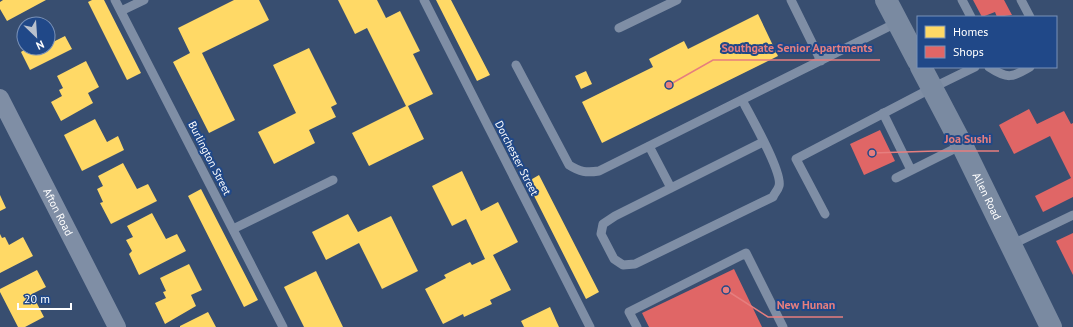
<svg xmlns="http://www.w3.org/2000/svg" width="1073" height="327" font-family="'PT Sans',sans-serif">
<style>
.homes{fill:#ffd966}
.shops{fill:#e06666}
.lines{fill:none;stroke-linecap:round;stroke-linejoin:round}
.lane{stroke:#7f8ea5;stroke-width:9}
.street{stroke:#7f8ea5;stroke-width:18}
.secondary{stroke:#7a8aa1;stroke-width:22}
.labels{text-anchor:middle;dominant-baseline:central;stroke-width:4;stroke-linejoin:round;paint-order:stroke}
.street-label{font-size:11px;fill:#fff;stroke:#204888}
.leader{fill:none;stroke:#e67e7e;stroke-width:1.5}
.callout-dot{fill:#e67e7e;stroke:#204888;stroke-width:1.5}
.callout-label{font-size:12px;text-anchor:middle;font-weight:bold;fill:#e67e7e;stroke:#204888;stroke-width:4;stroke-linejoin:round;paint-order:stroke}
</style>
<rect width="100%" height="100%" fill="#384e70"/>
<!-- homes -->
<path class="homes" d="M3,0h43l-39,21 -7,-12v-7z
M92,0h12l37,73 -14,7 -39,-78z
M234,0h25l10,20 -67,33 33,67 -26,13 -36,-71 17,-9 -12,-25z
M338,0h39l9,18 14,-7 20,40 -7,3 20,40 -25,12 16,33 -55,27 -17,-33 54,-27 -39,-78 -12,6z
M436,0h15l39,75 -13,6z
M758,14l20,42 -176,87 -20,-41 71,-35 -4,-8 35,-18 4,8z
M43,18l3,6h-14z
M48,28l7,13 10,-5 7,13 -42,21 -9,-18 6,-4h21z
M309,48l28,56 -6,3 5,10 -27,13 6,13 -41,21 -16,-32 38,-19 -23,-48z
M86,61l13,26 -11,6 5,10 -32,18 -10,-19 11,-6 -3,-6 4,-2 -6,-12z
M586,71l6,13 -11,5 -6,-13z
M95,119l12,23 11,-6 6,14 -42,21 -18,-36z
M123,163l14,26 11,-5 9,17 -46,23 -11,-21 3,-1 -6,-13 6,-3 -5,-10z
M462,171l19,40 17,-9 20,40 -25,13 18,35 -21,10 2,4 -28,13 -1,-3 -20,10 -18,-35 21,-11 -2,-3 26,-13 2,3 13,-6 -19,-40 -14,7 -20,-40z
M539,175l60,117 -13,7 -59,-117z
M201,189l57,111 -14,7 -56,-111z
M0,195l6,13 -6,3z
M152,213l14,26 11,-5 9,17 -47,24 -10,-21 3,-3 -6,-11 7,-3 -6,-11z
M348,214l10,18 33,-16 27,55 -36,18 -23,-46 -33,17 -14,-28z
M0,234l2,4 3,-1 4,8 14,-8 10,19 -33,17z
M189,264l13,26 -11,5 5,11 -31,18 -10,-21 11,-5 -3,-6 3,-1 -6,-13z
M37,270l9,17 -14,7 12,23 -19,10h-7l-18,-35v-3z
M316,271l27,56h-39l-20,-40z
M550,307l9,20h-35l-3,-6z
M208,312l8,15h-36v-1z"/>
<!-- shops -->
<path class="shops" d="M973,0h31l8,15 -15,2 -2,-5 -13,5z
M1029,109l8,15 27,-13 7,13 2,-1v74l-30,15 -8,-16 36,-18 -21,-42 -36,18 -15,-29z
M880,130l15,31 -31,14 -14,-31z
M1073,233v42l-17,-34z
M734,269l28,58h-113l-7,-14z"/>
<g class="lines">
<!-- lane -->
<path class="lane" d="M115,0l168,327
M424,0l166,327
M791,0l30,61
M962,0l9,17
M1021,0l9,17
M121,11l23,-11
M619,28l58,-28
M516,65l53,100c11,7 17,8 30,6l299,-149
M989,67c18,12 23,11 41,0
M742,100c8,15 41,73 37,86 -1,4 -5,8 -6,11l-138,67 -12,1 -9,-6 -13,-25 2,-10 12,-8 148,-74
M883,113l28,57
M649,146l22,42
M896,178l66,-33
M825,214l-29,-55 136,-71 43,-21
M233,229l100,-49
M1011,245l62,-30
M637,327l-8,-15 117,-59 37,74"/>
<!-- street -->
<path class="street" id="s1" d="M0,98l117,229"/>
<!-- secondary -->
<g class="secondary">
<path d="M886,0l32,61"/>
<path id="s2" d="M921,67l41,78 89,182"/>
</g>
</g>
<g class="labels">
<!-- street labels -->
<g class="street-label">
<text transform="translate(210 158) rotate(63)">Burlington Street</text>
<text transform="translate(517 158) rotate(63)">Dorchester Street</text>
<text stroke="none"><textPath href="#s2" startOffset="145">Allen Road</textPath></text>
<text stroke="none"><textPath href="#s1" startOffset="128">Afton Road</textPath></text>
</g>
</g>
<!-- callouts -->
<path class="leader" d="M669 85L713 60H880M872 153L936 151H999M726 290L768 317H843"/>
<g class="callout-dot">
<circle cx="669" cy="85" r="4"/>
<circle cx="872" cy="153" r="4"/>
<circle cx="726" cy="290" r="4"/>
</g>
<g class="callout-label">
<text x="797" y="52">Southgate Senior Apartments</text>
<text x="968" y="143">Joa Sushi</text>
<text x="806" y="309">New Hunan</text>
</g>
<!-- legend -->
<rect x="917" y="16" width="140" height="52" fill="#204888" stroke="#7991b8"/>
<rect x="925" y="26" width="20" height="12" fill="#ffd966" stroke="#7991b8"/>
<text x="953" y="36" font-size="12" fill="#ffffff">Homes</text>
<rect x="925" y="46" width="20" height="12" fill="#e06666" stroke="#7991b8"/>
<text x="953" y="56" font-size="12" fill="#ffffff">Shops</text>
<!-- north arrow -->
<g transform="translate(36 36) rotate(155)"><circle r="19" fill="#204888" stroke="#7991b8"/>
<path d="M0-3L7 15L0 10L-7 15Z" fill="#b9c1cd"/>
<text y="-6" font-size="11" font-weight="bold" text-anchor="middle" fill="#ffffff">N</text>
</g>
<!-- scale -->
<path d="M18 303v6h53v-6" fill="none" stroke="#ffffff" stroke-width="2"/>
<text x="24" y="303" font-size="12" fill="#ffffff" stroke="#204888" stroke-width="3" paint-order="stroke">20 m</text>
</svg>
